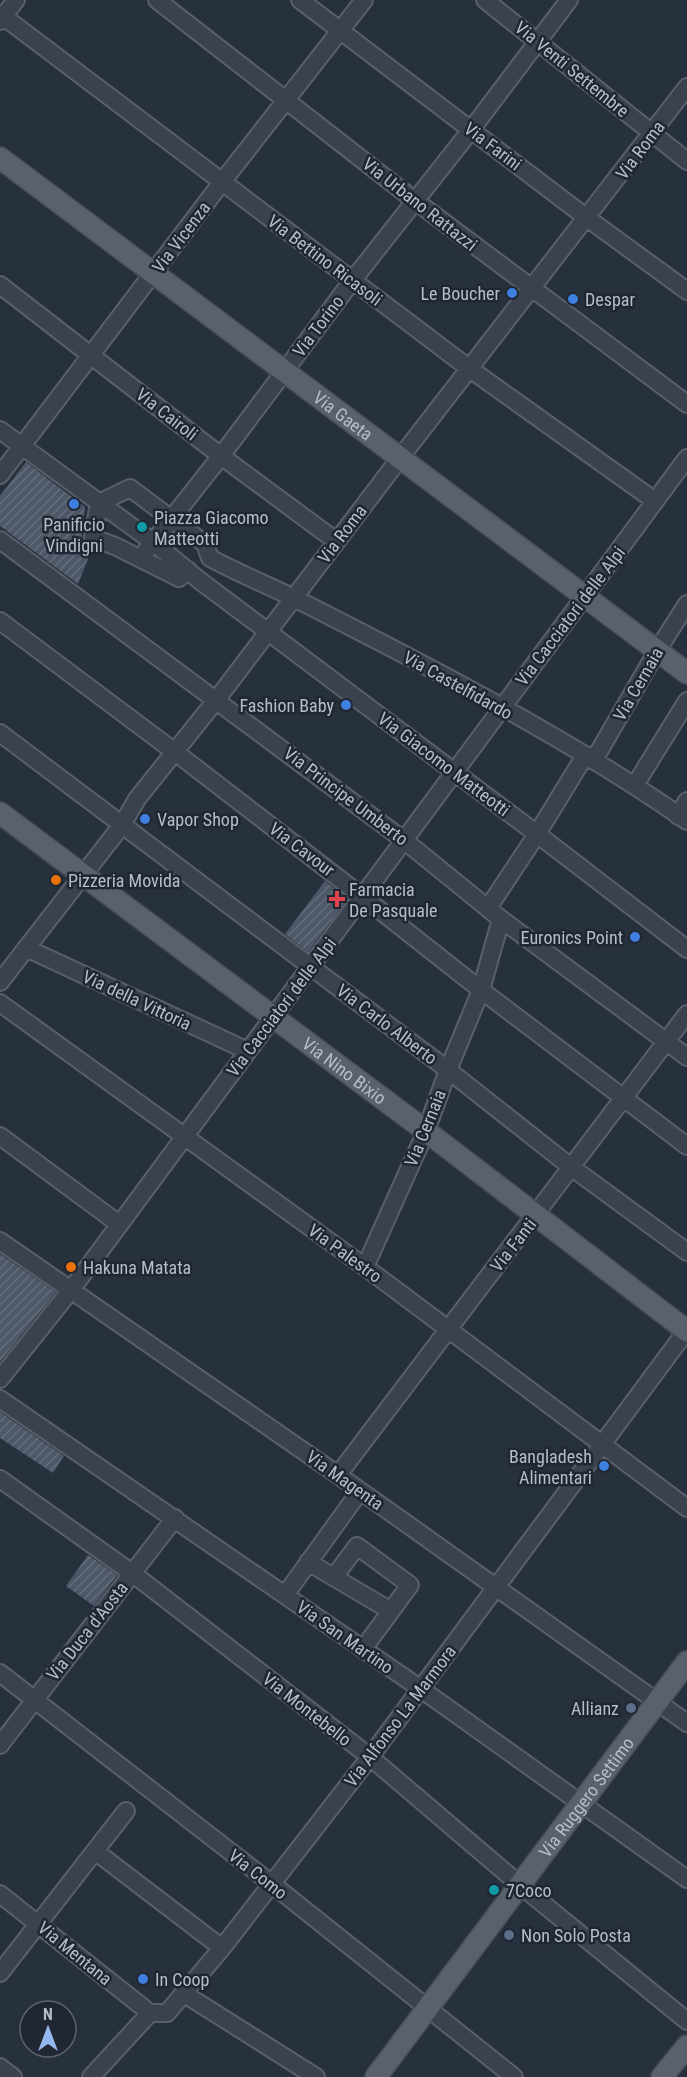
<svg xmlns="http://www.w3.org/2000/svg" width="687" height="2077" font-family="'Roboto Condensed',sans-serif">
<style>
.building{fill:url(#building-hatch)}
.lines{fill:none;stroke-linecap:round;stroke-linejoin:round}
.minor-casing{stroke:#59606b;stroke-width:20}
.major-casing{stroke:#444b57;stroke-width:24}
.minor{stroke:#3b424e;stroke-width:16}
.major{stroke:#59616d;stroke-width:21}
.shop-dot{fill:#3f7fe0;stroke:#202733;stroke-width:2}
.culture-dot{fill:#0f9aa8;stroke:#202733;stroke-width:2}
.food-dot{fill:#e8710a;stroke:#202733;stroke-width:2}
.health-dot{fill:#e0444e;stroke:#202733;stroke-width:2}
.service-dot{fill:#5c6f8a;stroke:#202733;stroke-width:2}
.labels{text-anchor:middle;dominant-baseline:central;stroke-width:5;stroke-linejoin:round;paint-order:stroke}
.street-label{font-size:18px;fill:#b7bdc8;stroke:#202733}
.poi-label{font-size:18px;fill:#b7bdc8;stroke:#202733;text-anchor:start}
</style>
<defs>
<pattern id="building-hatch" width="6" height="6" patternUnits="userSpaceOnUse" patternTransform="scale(1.5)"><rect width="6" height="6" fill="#4d5766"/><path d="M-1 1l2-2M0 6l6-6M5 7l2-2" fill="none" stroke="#646d7a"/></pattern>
</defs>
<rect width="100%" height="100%" fill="#27303d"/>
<!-- building -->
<path class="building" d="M26,462l59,45 -4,38 11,4 -14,35 -78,-58v-30z
M325,881l23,18 -40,53 -23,-18z
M0,1254l56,38 -56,70z
M0,1412l64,44 -11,17 -53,-35z
M88,1555l29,20 -23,31 -28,-20z"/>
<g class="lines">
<defs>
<path id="minor" d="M157,0l257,200 273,204
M300,0l287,218 100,73
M485,0l202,161
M0,14l470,355 185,132
M0,21l16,-21
M0,285l221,171 115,85
M0,430l153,112 46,38 338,254 150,115
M0,475l222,-293 142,-182
M0,540l405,301 96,78 186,138
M146,551l75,-95 131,-175 119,-151 98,-130
M188,570l-9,8 -64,-32 -22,-8 6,-35 31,-15 75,56 5,14c28,15 57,27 86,41 132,67 269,137 391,222
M0,621l175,131 188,145 118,93 206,156
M0,733l448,337 123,97 116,85
M635,785l52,-84
M678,816l9,-15
M488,908l49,-74 44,-72 17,-9 59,-102 30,-47
M26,948l222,103
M0,982l122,-157 15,-26 80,-100 183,-241 287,-371
M0,1003l365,264 322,241
M0,1136l119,88
M0,1241l338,234 349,248
M365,1267l61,-136 22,-61 33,-80 20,-71
M0,1379l71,-89 616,-832
M0,1399l421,290 266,190
M338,1475l349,-461
M0,1479l132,94 238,184 150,128 167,136
M308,1562l83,49
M334,1577l23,-31 53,39 -47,64
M285,1595l75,-104
M0,1673l272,211 242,193
M0,1745l175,-227
M95,1851l127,97
M0,1894l150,119
M0,1973l126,-162
M183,1993l133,84
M0,2067l13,10
M91,2077l59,-64h17l55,-65 148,-191 317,-427"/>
<g id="major">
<path id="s1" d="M0,158l687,515"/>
<path id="s2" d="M0,813l426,318 261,200"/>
<path id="s3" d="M376,2077l311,-415"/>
<path d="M662,2077l25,-31"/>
</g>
</defs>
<!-- minor casing -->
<use href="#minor" class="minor-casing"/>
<!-- major casing -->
<use href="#major" class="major-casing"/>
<!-- minor -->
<use href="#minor" class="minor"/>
<!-- major -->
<use href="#major" class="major"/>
</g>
<!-- markers -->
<g class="shop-dot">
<circle cx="512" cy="293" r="6"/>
<circle cx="573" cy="299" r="6"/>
<circle cx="74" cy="504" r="6"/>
<circle cx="346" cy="705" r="6"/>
<circle cx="145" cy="819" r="6"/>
<circle cx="635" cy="937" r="6"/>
<circle cx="604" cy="1466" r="6"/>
<circle cx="143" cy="1979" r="6"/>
</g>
<g class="culture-dot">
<circle cx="142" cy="527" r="6"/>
<circle cx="494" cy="1890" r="6"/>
</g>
<g class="food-dot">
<circle cx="56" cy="880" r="6"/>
<circle cx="71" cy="1267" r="6"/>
</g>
<path class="health-dot" d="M334 890h6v6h6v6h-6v6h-6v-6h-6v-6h6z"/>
<g class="service-dot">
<circle cx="631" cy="1708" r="6"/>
<circle cx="509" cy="1935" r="6"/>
</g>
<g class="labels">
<!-- street labels -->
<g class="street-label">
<text transform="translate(572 69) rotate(39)">Via Venti Settembre</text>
<text transform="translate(493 146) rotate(37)">Via Farini</text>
<text transform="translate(640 150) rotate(-53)">Via Roma</text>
<text transform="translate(420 204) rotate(38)">Via Urbano Rattazzi</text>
<text transform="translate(181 237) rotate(-53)">Via Vicenza</text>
<text transform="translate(325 260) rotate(37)">Via Bettino Ricasoli</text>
<text transform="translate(318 326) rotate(-53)">Via Torino</text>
<text transform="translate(167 414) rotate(38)">Via Cairoli</text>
<text stroke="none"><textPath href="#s1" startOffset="429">Via Gaeta</textPath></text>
<text transform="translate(342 534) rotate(-53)">Via Roma</text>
<text transform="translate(570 616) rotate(-53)">Via Cacciatori delle Alpi</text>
<text transform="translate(638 684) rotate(-60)">Via Cernaia</text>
<text transform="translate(458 685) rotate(29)">Via Castelfidardo</text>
<text transform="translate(444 764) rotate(37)">Via Giacomo Matteotti</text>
<text transform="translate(346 796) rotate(37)">Via Principe Umberto</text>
<text transform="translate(302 849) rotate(37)">Via Cavour</text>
<text transform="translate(137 1000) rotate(25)">Via della Vittoria</text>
<text transform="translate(281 1007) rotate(-53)">Via Cacciatori delle Alpi</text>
<text transform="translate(387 1024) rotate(37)">Via Carlo Alberto</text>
<text stroke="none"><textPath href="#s2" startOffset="430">Via Nino Bixio</textPath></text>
<text transform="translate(425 1128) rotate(-68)">Via Cernaia</text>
<text transform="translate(513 1245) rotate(-52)">Via Fanti</text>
<text transform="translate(345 1253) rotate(36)">Via Palestro</text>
<text transform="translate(345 1480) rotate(35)">Via Magenta</text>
<text transform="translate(87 1631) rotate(-52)">Via Duca d'Aosta</text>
<text transform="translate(345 1637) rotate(35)">Via San Martino</text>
<text transform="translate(307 1709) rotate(38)">Via Montebello</text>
<text transform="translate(400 1716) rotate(-53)">Via Alfonso La Marmora</text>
<text stroke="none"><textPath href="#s3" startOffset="350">Via Ruggero Settimo</textPath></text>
<text transform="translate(258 1874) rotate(38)">Via Como</text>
<text transform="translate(75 1953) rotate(39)">Via Mentana</text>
</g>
<!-- poi labels -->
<g class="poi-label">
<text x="500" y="293" text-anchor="end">Le Boucher</text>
<text x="585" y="299">Despar</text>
<text x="154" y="517">Piazza Giacomo<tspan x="154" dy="21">Matteotti</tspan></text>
<text x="74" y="524" text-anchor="middle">Panificio<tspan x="74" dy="21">Vindigni</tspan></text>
<text x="334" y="705" text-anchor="end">Fashion Baby</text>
<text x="157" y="819">Vapor Shop</text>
<text x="68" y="880">Pizzeria Movida</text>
<text x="349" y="889">Farmacia<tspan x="349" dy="21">De Pasquale</tspan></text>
<text x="623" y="937" text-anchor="end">Euronics Point</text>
<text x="83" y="1267">Hakuna Matata</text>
<text x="592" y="1456" text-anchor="end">Bangladesh<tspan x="592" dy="21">Alimentari</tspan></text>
<text x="619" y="1708" text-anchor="end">Allianz</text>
<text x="506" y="1890">7Coco</text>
<text x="521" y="1935">Non Solo Posta</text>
<text x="155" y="1979">In Coop</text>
</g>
</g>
<!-- north arrow -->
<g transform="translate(48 2029)"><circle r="28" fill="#202733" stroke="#5c636f" stroke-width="1.5"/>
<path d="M0-4.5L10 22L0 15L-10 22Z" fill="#95b6ef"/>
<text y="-9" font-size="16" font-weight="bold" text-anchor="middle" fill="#b7bdc8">N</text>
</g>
</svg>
